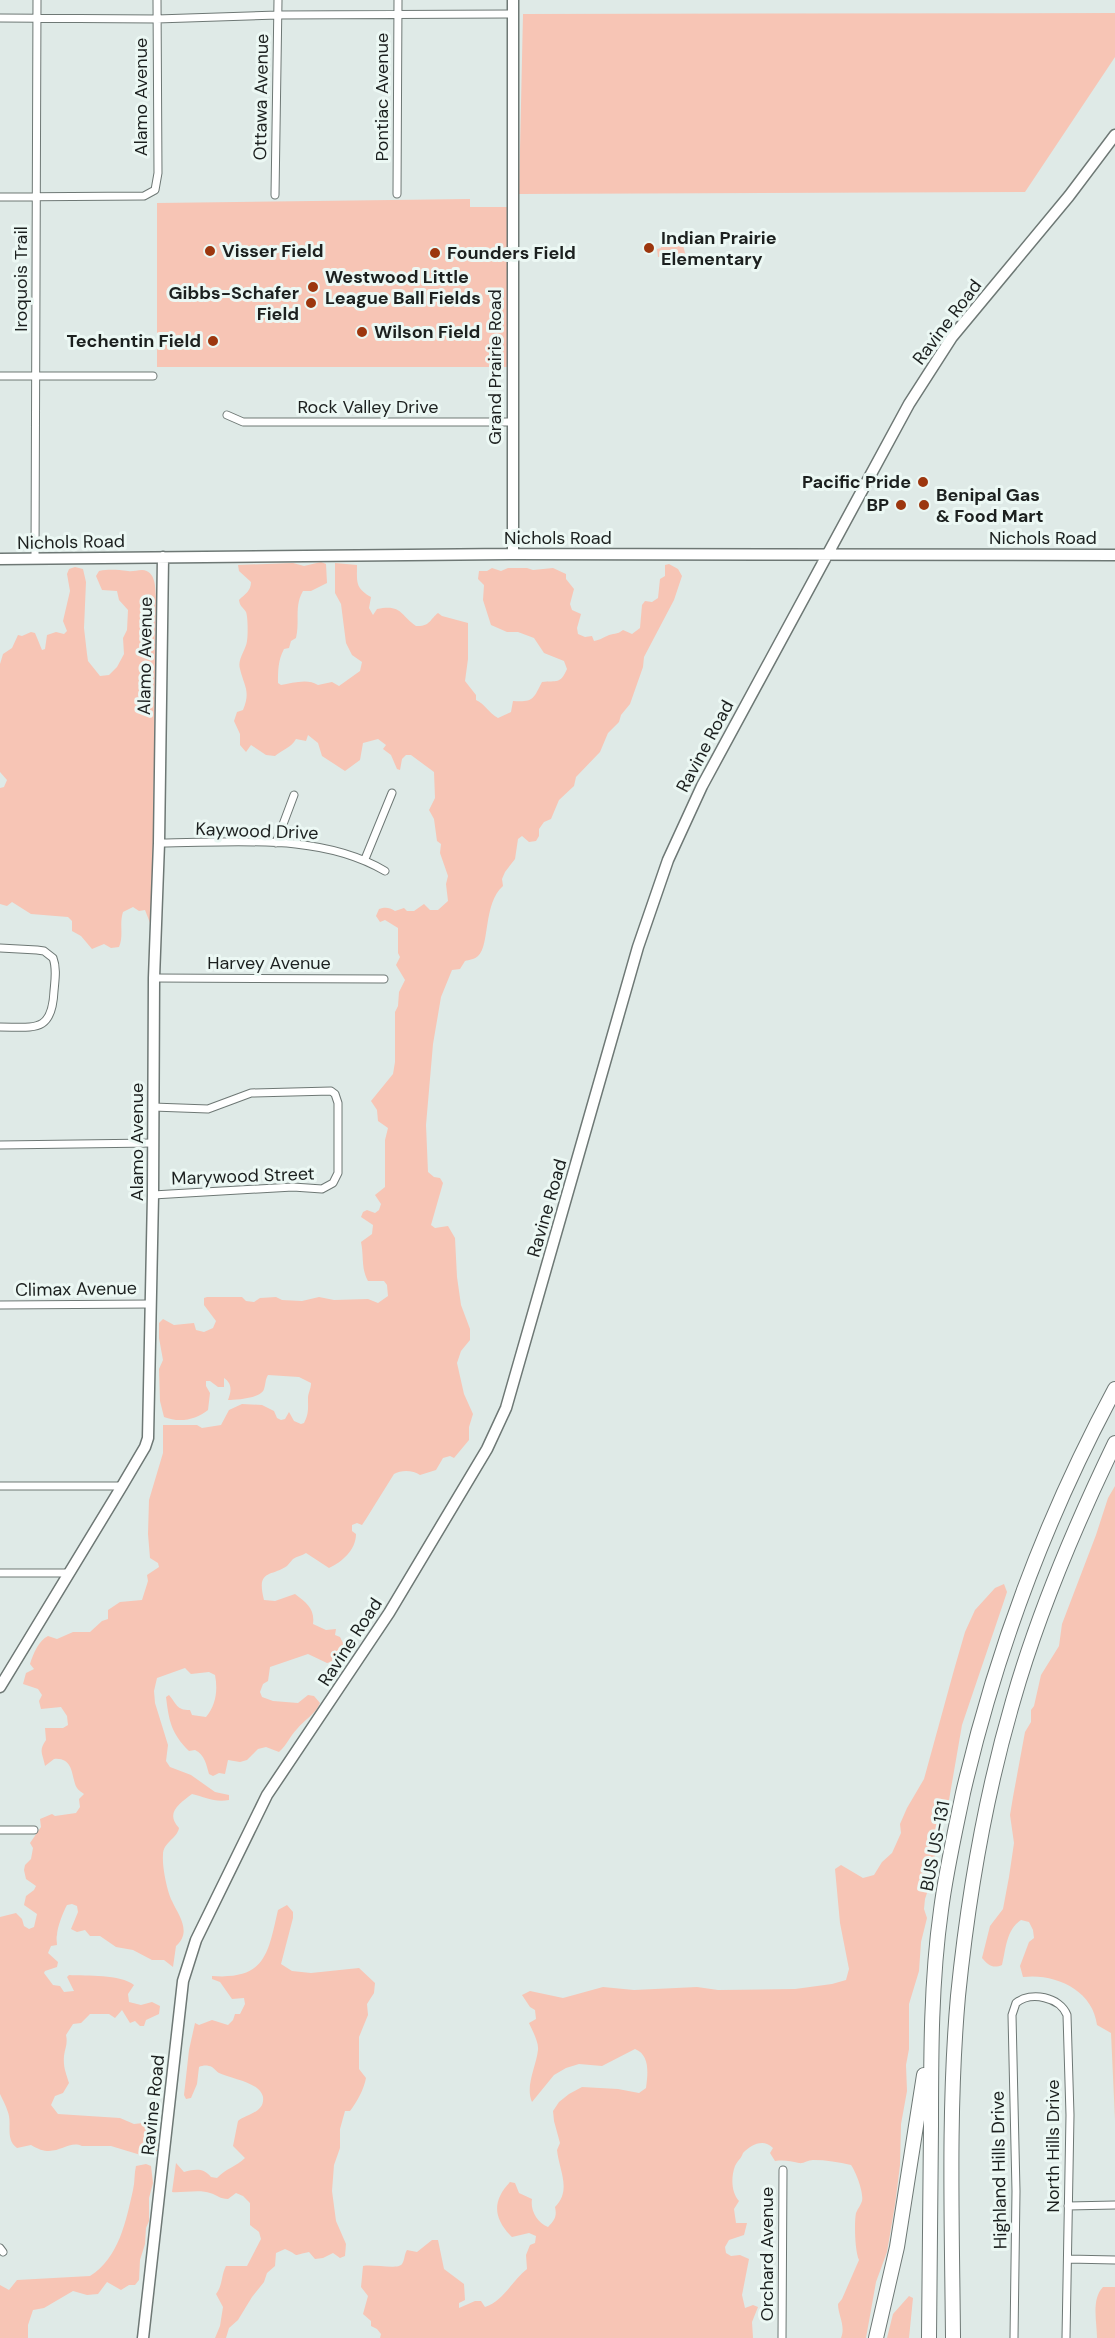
<svg xmlns="http://www.w3.org/2000/svg" width="1115" height="2338" font-family="'DM Sans',sans-serif">
<style>
.green{fill:#f7c5b5}
.lines{fill:none;stroke-linecap:round;stroke-linejoin:round}
.street-casing{stroke:#6e7875;stroke-width:9}
.secondary-casing{stroke:#6e7875;stroke-width:13}
.highway-casing{stroke:#6e7875;stroke-width:16}
.street{stroke:#fff;stroke-width:7}
.secondary{stroke:#fff;stroke-width:10}
.highway{stroke:#fff;stroke-width:14}
.poi-dot{fill:#9c360e;stroke:#ecf8f4;stroke-width:2}
.labels{text-anchor:middle;dominant-baseline:central;stroke-width:6;stroke-linejoin:round;paint-order:stroke}
.street-label{font-size:18px;fill:#1c201f;stroke:#ecf8f4}
.poi-label{font-size:18px;font-weight:bold;fill:#1c201f;stroke:#ecf8f4;text-anchor:start}
</style>
<rect width="100%" height="100%" fill="#dfeae7"/>
<!-- green -->
<path class="green" d="M1115,13v44l-90,135 -506,2 4,-180z
M470,199v8h39l-1,160h-351v-164z
M681,237l5,20 -15,3 -2,-5 -11,2 -1,-8 4,-1 -1,-7z
M321,562l5,2 1,19 -16,8h-8c-9,15 -3,31 -7,47l-5,3 -2,7 -5,1c-6,11 -6,22 -6,34l3,2c11,-2 27,-7 37,0l14,-3 7,4 21,-15 2,-9 -10,-7 -6,-12 -5,-39 -6,-11v-30l22,2c0,17 -2,23 14,32l-2,11 4,7 4,-6c25,-5 23,6 39,17 14,1 14,-7 22,-13l4,3 26,7v36l-3,22 11,14v5c9,4 13,13 22,18l13,-6 2,-11c20,1 20,-1 29,-19 15,-2 18,3 25,-13l-3,-8 -20,-8 -10,-15 -16,-6h-11l-16,-7 -8,-25 1,-15 -6,-6 1,-8h8l5,-3 9,3 7,-3h19l6,2 20,-2 13,6v5l8,10 -4,15 2,6 9,4 -4,14 1,6 7,3 7,-1 2,5c6,-1 8,-3 13,-5 6,-3 10,-1 16,-6l9,4 8,-6 2,-23 3,-4 7,1 6,-4 2,-19 5,-3v-11l4,-1 9,5 4,7 -8,24 -30,57 -1,10 -13,37 -9,11 -2,7 -11,11 -8,19 -24,25 -2,9 -15,14 -8,19 -7,3 -5,7v7l-3,5 -7,1 -7,-6 -4,3 -3,20 -10,13 -3,7 1,7c-20,17 -13,60 -25,70 -3,3 -9,4 -13,5l-5,8 -8,1 -11,27 -8,47 -7,81 2,47 6,5 6,1 3,5 -12,42 4,3 13,-2 7,12 2,39 4,28 9,24v11l-9,11 -4,12 7,31 9,20 -4,13v13l-15,18 -4,-2 -7,2 -7,12 -16,5c-7,-5 -19,-5 -26,-1l-28,45 -4,6 -5,-2 -5,2v6l4,3c0,16 -14,28 -27,34l-23,-15c-4,3 -9,3 -13,6 -2,2 -4,5 -6,7 -16,11 -31,3 -23,34l11,1 20,-7c12,9 20,15 18,30l13,6 10,-1 -1,6 5,2 6,12 -8,11 -11,3 -19,-9 -38,13 -2,14 -5,3 -3,8 2,5 11,4 25,2 10,-8 6,1 6,7c-5,12 -15,16 -23,26 -7,7 -10,16 -18,23l-13,-5 -8,2 -11,11 -7,2 -12,-2 -3,14 -6,-1 -6,3 -4,-2c-3,-10 -4,-19 -14,-24l-6,1c-18,-18 -20,-30 -23,-54l3,-2c8,9 7,15 21,15l2,5 14,2c10,-12 12,-27 9,-42l-6,-3 -18,2 -6,-6 -28,10 -3,13 1,12 13,42 -2,16 4,6 21,8 24,17 14,3v5c-14,3 -24,-3 -37,-6 -13,10 -27,19 -13,34 -2,11 -16,14 -16,27 -1,11 4,36 9,46 7,15 20,31 4,45l-3,21 -9,-7h-12l-19,-10 -17,-3 -16,-11h-10l-5,-6 -8,2 -6,-3 7,-17 -1,-6 -5,-2 -5,1c-4,7 -10,23 -10,30 -1,3 0,7 0,10l-6,1 -3,7 10,9 -1,5 -12,4 -1,2 9,12 7,1 4,6 10,-1 -7,-14 2,-2c18,1 51,-1 65,10l-6,9 1,8 12,3 11,-3 8,4 -1,8 -13,6 -2,6h-4l-5,-5 -5,2 -8,-13 -7,8 -6,-4h-19l-9,9 -8,1 -7,11c2,9 -1,13 -2,21 -1,11 2,17 5,27l-6,10 -8,3 -4,9 7,9 62,4 14,6 9,-1 6,11 7,1 2,5 -1,11 -13,5 -33,-10h-29c-16,-7 -26,15 -51,-1l-14,3c-11,-8 -6,-21 -8,-32 -1,-6 -6,-16 -9,-22v-177l16,-4 6,6 2,7 5,3 5,-2 3,-13 -13,-9 2,-9 8,-6 2,-4 -10,-7 -2,-9 1,-5 6,-6 2,-11 -3,-5 11,-16 -1,-8 12,-5 3,2 21,-3 4,-6 -1,-8 5,-5c-2,-2 -5,-3 -7,-6 -6,-9 -2,-31 -23,-29l-9,7c-2,-12 -7,-15 1,-26l-1,-12h18l5,-3 -1,-9 -6,-9 -20,2 -2,-8 3,-6 -4,-6 -15,-5 3,-11 8,-4 -4,-5c3,-10 9,-24 18,-28l9,3 16,-7h17l12,-11 6,-2v-9l12,-8 22,-2 6,-19 -1,-6 12,-8 -1,-4 -8,-5 -2,-24 1,-34 14,-47v-28h34l5,3 19,-3 8,-15 13,-6 20,1 12,6 3,7 4,2 4,-1 4,-7 5,9 7,3 3,-1c5,-10 4,-14 4,-25 0,-5 3,-9 3,-15l-12,-6 -31,-2c-3,5 -2,8 -4,14 -2,9 -28,11 -36,11 3,-8 5,-16 -4,-22v9h-6l-8,-6h-4v5l4,7 -2,17c-12,10 -29,13 -44,7l-4,-16 -1,-32 4,-9 -4,-22v-15l4,-4 11,6 20,-2 2,7 8,2 9,-4 3,-7 -12,-16v-7l3,-1h35l4,4 8,1 6,-4 16,-1 6,3 20,1 17,-4 15,3 34,-1 10,4 10,-7 -1,-11 -3,-4h-16c-7,-12 -4,-25 -7,-39l11,-8 1,-9 -12,-8 2,-5 4,-2 8,3 4,-3 2,-6 -6,-9 10,-8v-47l3,-12 -10,-7 -1,-11 -6,-9 22,-27 2,-12v-50l3,-6 1,-14 6,-12 -9,-15 4,-8 -2,-4v-25l-13,-8 -5,2 -4,-6 3,-7c6,-2 10,-2 16,2l9,-3 3,3h7l10,-7 6,6h8l10,-9 -2,-17 2,-8 -8,-23 1,-9 -4,-3 -3,-22 -5,-9 6,-12 -1,-26 -23,-17h-5l-4,4 -2,11 -3,-1 -6,-14 -8,-6 3,-4 -8,-6 -15,4 -3,17 -15,11 -23,-15 -4,-13 -10,-8 -2,6 -10,-2c-5,9 -13,10 -21,17l-9,-1 -15,-10 -5,7 -6,-7v-11l-6,-13 3,-9 6,-2c8,-19 1,-24 -3,-41 -3,-10 6,-19 7,-28 1,-6 1,-24 -1,-29 -3,-5 -6,-5 -7,-12 6,-6 12,-9 12,-18l-12,-11 -1,-6 55,-2 11,3z
M75,567l8,2 3,13 -2,46 3,26 1,7 12,15 9,-1 8,-8 7,-13 -1,-16 4,-8 1,-20 -9,-10 -2,-9 -15,-1 -6,-14 3,-5c11,-2 18,-1 29,0 4,1 9,-1 14,-1 14,1 13,17 14,27l-4,324 -2,2 -5,-13 -6,1 -6,-4 -10,5c-4,12 1,24 -4,35l-8,1 -7,-4 -12,5 -11,-13 -9,-5v-10l-4,-4 -37,-3 -19,-12 -5,4 -7,-2v-116l4,-1 3,-7 -7,-8v-108l3,-10 9,-6 6,-13 4,1 9,-4 4,1 7,17 3,-1 2,-14 9,-3 8,2 3,-3 -4,-10 7,-30 -3,-17 2,-5z
M1115,1486v634l-4,-87 -14,-8c-4,-35 -42,-52 -74,-48l-3,-11 9,-24 5,-4 -1,-8 -4,-8 -8,-2c-15,10 -15,29 -19,45 -9,4 -14,0 -20,-7l8,-32 13,-17 6,-32 5,-34 -4,-28 3,-18 12,-65 6,-10v-12l3,-4 7,-31 18,-29 3,-22 34,-89 12,-37z
M1004,1584l3,8 -4,12 -41,121 -13,75 -6,22v9l-11,35 2,6 -9,27 -1,10 3,9 -6,24 -2,29 -10,33v45l-3,16 1,26 -6,33 -1,41 -5,40 -8,47 -11,30 -10,56h-25c5,-12 -3,-23 -3,-34l4,-5 17,-39c-4,-9 -5,-37 -3,-47 2,-5 5,-8 6,-12 2,-8 -6,-29 -11,-36 -12,-3 -25,-5 -38,-5 -5,0 -10,4 -14,3 -9,-2 -14,-3 -24,-2l-5,-8 3,-5c-10,-10 -22,-3 -30,5 -2,6 -5,7 -8,13 -4,11 -4,26 4,35l-5,8 2,14h11l-3,12 -15,5 -4,7 1,6 5,3 9,-1 9,4 -7,36 3,13 8,-3 5,2 -6,15 1,16h-373l1,-4 -4,-5 -6,-3v-5l-8,-7 5,-18 -7,-9 2,-21c11,-2 35,4 39,-2 3,-5 2,-9 5,-14l10,2 15,-12h6l6,29 20,15 1,16 -6,3v5l16,-7h6l4,6c18,-6 27,-26 42,-38l-1,-14 4,-10 5,-2 1,-7 -7,-3 -17,4c-19,-19 -20,-36 -2,-55l5,1 4,10 13,6c-2,11 5,24 16,28 7,-7 9,-11 7,-20 17,-17 4,-37 2,-57l3,-7 -6,-22 -1,-10 6,-9 10,-8 13,-7 36,2 21,4 7,-5c2,-15 4,-33 -11,-39l-33,17 -23,-2 -13,4 -12,7 -22,27c-7,-16 4,-35 6,-52 1,-8 -6,-20 -9,-27l7,-4 -1,-9 -5,-3 -8,-12 8,-4 33,7 40,-11 31,3 63,-3 21,3 77,-1 37,-5 14,-4 3,-11 -9,-46 -5,-54 6,-4 22,13 11,-3 8,-13 10,-9 9,-20 -1,-9 7,-16 17,-29 30,-109 11,-38 10,-22 20,-22z
M287,1905l6,7v6l-12,46 11,7 19,2 48,-5 16,15 -1,10 -7,11 1,11 -9,22v32l7,9c-2,11 -9,24 -16,33h-5l-5,18v19l-6,17 -2,26 4,30 10,23 -1,12 -5,2 -7,-5 -10,5 -8,1 -6,-7c-20,4 -6,5 -24,-3l-9,4 -1,13 -8,7 -3,9 -12,15 -14,23 -9,8 -3,10h-11l5,-12 3,-19 -7,-13c7,-9 5,-19 10,-28h21l14,-27 -2,-7 -9,-7v-22l-7,-7 -7,-3 -8,6c-8,0 -11,-4 -18,-6 -9,-4 -29,0 -38,-1l4,-29 8,9c12,-3 19,-4 27,5l6,1c8,-9 20,-12 28,-20l-12,-12 5,-25c8,-7 27,-8 25,-24 -3,-15 -32,-18 -44,-24 -2,-1 -4,-4 -7,-6 -4,-2 -9,-2 -13,0l-2,17 -6,14 -5,1 -2,-4 5,-45 6,-27 4,2 13,-5 16,5 5,-5 2,-6h5l5,-10 -1,-6 -12,1 -12,-17 -8,-3v-3c54,4 56,-23 66,-66z
M146,2164l5,2 2,17 -4,15v23l-3,7 -1,16 -5,16 -1,20 -4,5h-6l-8,5 -14,-8 -9,12 -11,1 -14,-4 -29,17 -11,2 -5,15v13h-28v-53l9,5 8,-10 73,-4c29,-18 36,-55 43,-86 2,-8 1,-16 3,-24z
M1103,2287h12v51h-18c0,-15 -6,-39 6,-51z
M909,2296l4,2 -4,40h-22l6,-24z"/>
<g class="lines">
<defs>
<path id="street" d="M0,18l157,1 121,-4 235,-1
M397,194l1,-194
M275,195l3,-195
M0,197l144,-1 11,-6 3,-17 -1,-173
M0,376h153
M227,415l16,7h268
M35,559l2,-559
M159,843c74,0 160,-11 226,28
M276,843l18,-48
M365,859l27,-66
M0,948l37,2 7,1 9,7c4,10 2,22 1,33 -2,42 -19,36 -54,36
M154,978l230,1
M0,1145l153,-2
M153,1195l140,-8 29,2 11,-6 5,-10v-70l-3,-9 -4,-3 -80,2 -43,16 -55,-2
M0,1305l151,-1
M0,1486h122
M0,1573h68
M0,1830h34
M1068,2206l47,-1
M0,2248l3,4
M1068,2259l47,1
M782,2338l1,-168
M1014,2338l2,-147 -4,-176 4,-12c15,-12 44,-6 51,12l3,100 -4,223"/>
<path id="secondary" d="M513,554v-554
M0,559l513,-5 602,1
M0,1687l122,-201 23,-39 3,-9 5,-243 1,-217 5,-135 4,-286
M143,2338l40,-357 13,-41 71,-145 122,-182 98,-164 19,-41 132,-461 30,-87 34,-74 207,-382 43,-67 117,-141 46,-61"/>
<path id="highway" d="M876,2338l21,-91 27,-172
M929,2338c1,-71 1,-141 2,-212 0,-72 0,-145 10,-216 5,-39 14,-78 22,-117 33,-142 83,-276 152,-404
M953,2338c-1,-114 -5,-229 5,-342 10,-99 27,-199 55,-295 25,-88 62,-175 102,-258"/>
</defs>
<!-- street casing -->
<use href="#street" class="street-casing"/>
<!-- secondary casing -->
<use href="#secondary" class="secondary-casing"/>
<!-- highway casing -->
<use href="#highway" class="highway-casing"/>
<!-- street -->
<use href="#street" class="street"/>
<!-- secondary -->
<use href="#secondary" class="secondary"/>
<!-- highway -->
<use href="#highway" class="highway"/>
</g>
<!-- markers -->
<g class="poi-dot">
<circle cx="649" cy="248" r="6"/>
<circle cx="210" cy="251" r="6"/>
<circle cx="435" cy="253" r="6"/>
<circle cx="313" cy="287" r="6"/>
<circle cx="311" cy="303" r="6"/>
<circle cx="362" cy="332" r="6"/>
<circle cx="213" cy="341" r="6"/>
<circle cx="923" cy="482" r="6"/>
<circle cx="901" cy="505" r="6"/>
<circle cx="924" cy="505" r="6"/>
</g>
<g class="labels">
<!-- street labels -->
<g class="street-label">
<text transform="translate(141 97) rotate(-90)">Alamo Avenue</text>
<text transform="translate(261 97) rotate(-89)">Ottawa Avenue</text>
<text transform="translate(382 97) rotate(-90)">Pontiac Avenue</text>
<text transform="translate(21 279) rotate(-90)">Iroquois Trail</text>
<text transform="translate(947 322) rotate(-53)">Ravine Road</text>
<text transform="translate(495 367) rotate(-90)">Grand Prairie Road</text>
<text x="368" y="407">Rock Valley Drive</text>
<text x="558" y="538">Nichols Road</text>
<text x="1043" y="538">Nichols Road</text>
<text transform="translate(71 542) rotate(-1)">Nichols Road</text>
<text transform="translate(145 656) rotate(-89)">Alamo Avenue</text>
<text transform="translate(705 746) rotate(-62)">Ravine Road</text>
<text transform="translate(257 831) rotate(2)">Kaywood Drive</text>
<text x="269" y="963">Harvey Avenue</text>
<text transform="translate(137 1142) rotate(-90)">Alamo Avenue</text>
<text transform="translate(243 1176) rotate(-2)">Marywood Street</text>
<text transform="translate(547 1208) rotate(-74)">Ravine Road</text>
<text transform="translate(76 1289) rotate(-1)">Climax Avenue</text>
<text transform="translate(350 1642) rotate(-57)">Ravine Road</text>
<text transform="translate(935 1846) rotate(-79)">BUS US-131</text>
<text transform="translate(153 2105) rotate(-84)">Ravine Road</text>
<text transform="translate(1053 2146) rotate(-90)">North Hills Drive</text>
<text transform="translate(999 2170) rotate(-91)">Highland Hills Drive</text>
<text transform="translate(767 2254) rotate(-90)">Orchard Avenue</text>
</g>
<!-- poi labels -->
<g class="poi-label">
<text x="661" y="238">Indian Prairie<tspan x="661" dy="21">Elementary</tspan></text>
<text x="222" y="251">Visser Field</text>
<text x="447" y="253">Founders Field</text>
<text x="325" y="277">Westwood Little<tspan x="325" dy="21">League Ball Fields</tspan></text>
<text x="299" y="293" text-anchor="end">Gibbs-Schafer<tspan x="299" dy="21">Field</tspan></text>
<text x="374" y="332">Wilson Field</text>
<text x="201" y="341" text-anchor="end">Techentin Field</text>
<text x="911" y="482" text-anchor="end">Pacific Pride</text>
<text x="936" y="495">Benipal Gas<tspan x="936" dy="21">&amp; Food Mart</tspan></text>
<text x="889" y="505" text-anchor="end">BP</text>
</g>
</g>
</svg>
